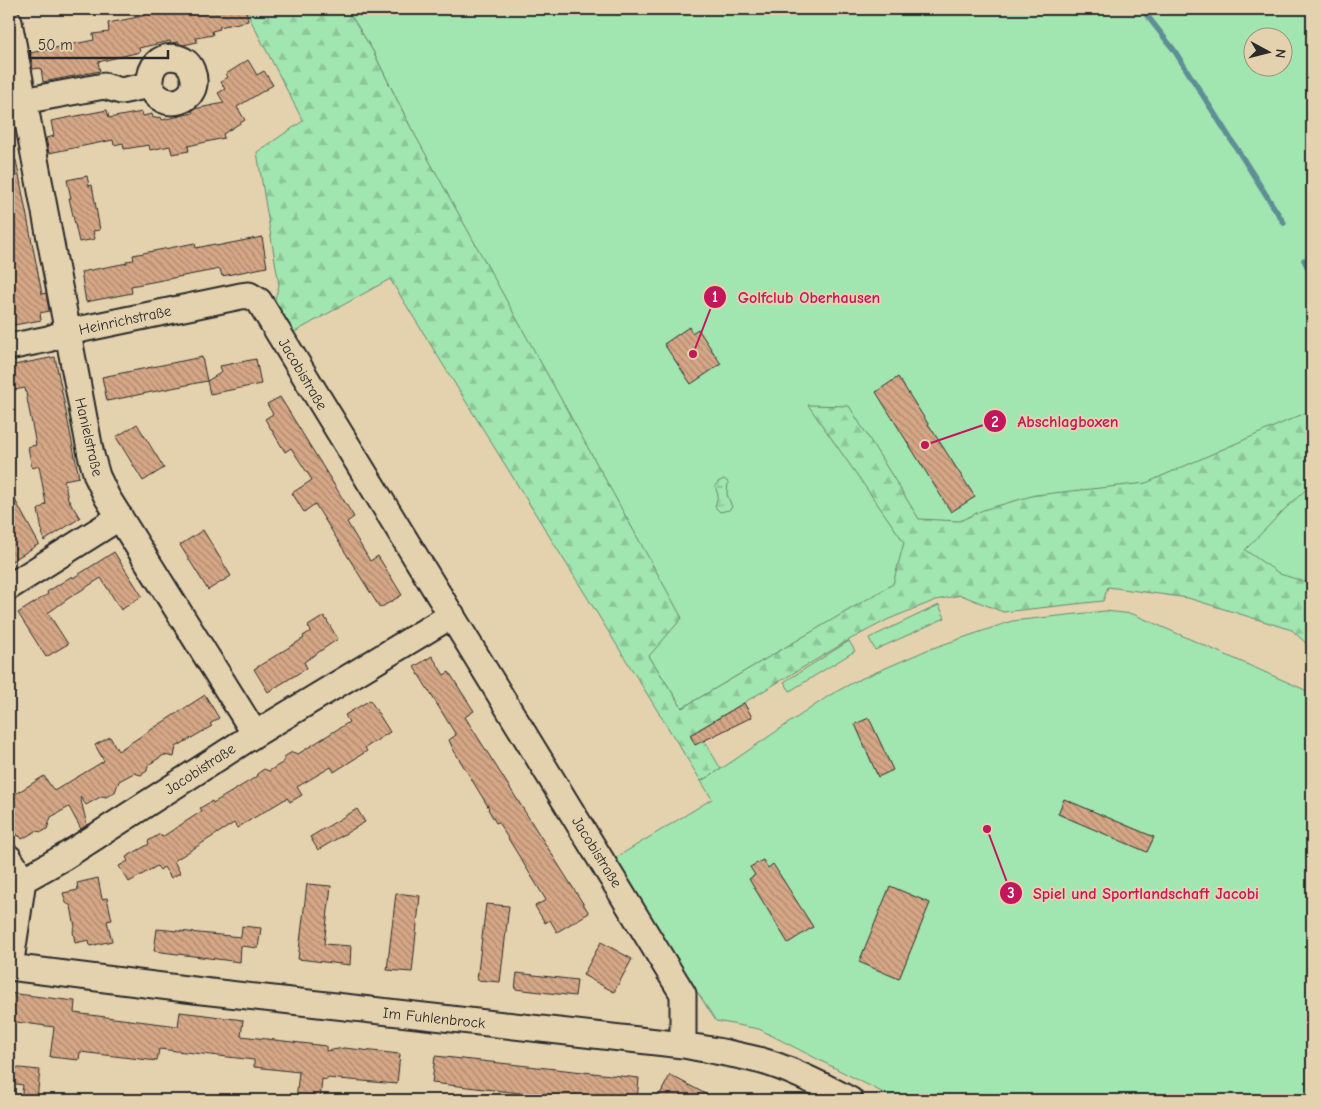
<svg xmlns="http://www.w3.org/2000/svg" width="1321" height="1109" font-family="'Comic Neue',sans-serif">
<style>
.green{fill:#a1e5b0;stroke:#66886e;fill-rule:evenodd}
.forest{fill:url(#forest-firs);stroke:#66886e}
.wetland{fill:url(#wetland-marsh);stroke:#66886e}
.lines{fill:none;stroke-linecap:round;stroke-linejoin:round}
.stream{stroke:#5f8f96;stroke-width:5.5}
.building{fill:url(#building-back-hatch);stroke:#2b2b2b}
.minor-casing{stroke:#2b2b2b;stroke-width:29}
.minor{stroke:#e4d2af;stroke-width:25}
.labels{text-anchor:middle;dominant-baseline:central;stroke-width:4;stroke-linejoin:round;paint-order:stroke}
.street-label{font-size:15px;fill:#2b2b2b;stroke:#e4d2af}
.leader{fill:none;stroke:#c2185b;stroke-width:2}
.callout-dot{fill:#c2185b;stroke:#e4d2af;stroke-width:2}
.mark-label{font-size:15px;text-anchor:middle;font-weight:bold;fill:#fff}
.callout-label{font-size:16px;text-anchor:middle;font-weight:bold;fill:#c2185b;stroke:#e4d2af;stroke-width:4;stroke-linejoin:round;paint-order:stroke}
</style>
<defs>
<pattern id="forest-firs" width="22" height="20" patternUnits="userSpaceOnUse" patternTransform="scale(1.25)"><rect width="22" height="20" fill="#a1e5b0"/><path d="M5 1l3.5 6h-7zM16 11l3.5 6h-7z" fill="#8bc598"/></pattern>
<pattern id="wetland-marsh" width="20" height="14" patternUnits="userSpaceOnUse" patternTransform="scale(1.25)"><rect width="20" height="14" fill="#a1e5b0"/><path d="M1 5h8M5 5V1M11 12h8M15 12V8" fill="none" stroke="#8bc598"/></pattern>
<pattern id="building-back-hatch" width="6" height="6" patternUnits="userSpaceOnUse" patternTransform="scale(1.25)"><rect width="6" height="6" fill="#d5a786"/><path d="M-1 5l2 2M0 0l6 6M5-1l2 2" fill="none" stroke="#ad886e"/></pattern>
</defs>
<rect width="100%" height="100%" fill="#e4d2af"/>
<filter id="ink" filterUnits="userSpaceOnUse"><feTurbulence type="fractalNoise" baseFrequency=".02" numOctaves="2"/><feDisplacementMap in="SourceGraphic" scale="10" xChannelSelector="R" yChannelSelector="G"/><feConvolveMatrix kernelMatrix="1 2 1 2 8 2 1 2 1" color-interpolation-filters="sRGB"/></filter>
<g filter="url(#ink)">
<!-- green -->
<path class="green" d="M347,9h965v602l-246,-56 -173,30 -211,123 -33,-52 -240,-532 -36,-73zM1254,38h30v30h-30z
M939,605l6,13 -70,32 -6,-12z
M1105,611l28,3 179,79v407h-415l-138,-71 -43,-8 -104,-161 100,-61 -11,-18 20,-12 109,-74 26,-14 71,-31 85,-29z
M849,641l6,10 -65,40 -6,-9z"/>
<!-- forest -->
<path class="forest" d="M248,9h99l26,42 36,73 273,494 -33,38 33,52 211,-124 11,-42 -96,-137 41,1 70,113 41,2 23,-11 52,-15 111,-12 166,-73v74l-26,24 -41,42 35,24 32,10v65l-20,-19 -104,-32 -80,-11 -5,14 -100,11 -42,-17 -25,5 -47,19 -40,21 -151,90 23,39 -20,12 -311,-502 -99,55 -17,-32 5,-17 -22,-133 46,-31 -53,-102z"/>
<!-- wetland -->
<path class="wetland" d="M724,479l4,3 -1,12 5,13 -3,3 -9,2 -5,-5 3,-12 -3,-9 3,-4z"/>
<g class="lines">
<!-- stream -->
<path class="stream" d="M1142,9l32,41 110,173
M1304,260l8,16"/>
</g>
<!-- building -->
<path class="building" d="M142,9h17l1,5 29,-5h57l2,12 -29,6 1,2 -8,2 1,4 -17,3 1,4 -13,3 -5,-1v-2l-8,1 -1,-2 -31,7 1,4 -42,10 2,9 -57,11 -2,-14 -8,1 -3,-16 64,-13 -1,-6 16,-2 -1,-9 35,-7z
M248,60l9,15 7,-4 9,14 -36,22 8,13 -22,14 1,4 -36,8 1,5 -17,3 -2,-8 -20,4 -1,-5 -25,4 -1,-6 -9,2 -1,-5 -64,13 -3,-15 8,-2 -3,-15 56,-11 2,8 33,-6 1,4 9,-2 1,4 8,-1 1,3 31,-7 -1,-2 2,-2 30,-6 -6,-10 7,-4 -4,-7 7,-5 -2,-3z
M9,160h7l26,134 4,-1 3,18 -9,2 1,7 -32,6z
M87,176l2,10 3,-1 8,45 -7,1 2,8 -16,3 -10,-44h2l-4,-18z
M262,237l5,30 -45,9 -2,-7 -89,17 1,7 -46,9 -5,-30 46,-9 -1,-2 8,-1 -1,-5 62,-12 1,5 19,-4 1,2z
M689,327l3,6 6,-4 23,35 -30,20 -27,-40z
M55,357l24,120 -15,3 4,19 12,19 -36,23 -6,-31 8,-6 -7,-38 -7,2 -4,-21 8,-2 -11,-57 -16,3v-25z
M202,357l5,24 -100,20 -5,-24z
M256,359l5,25 -51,10 -3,-13 15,-9 -2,-6z
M898,377l77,120 -24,15 -75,-120z
M280,397l74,120 -7,5 23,39 8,-5 24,39 -22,13 -65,-104 -11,8 -12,-19 20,-13 -21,-32 -6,4 -20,-33 8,-5 -6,-10z
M137,424l27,44 -21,13 -27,-44z
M9,489l30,55 -30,19z
M203,530l28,46 -23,14 -28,-45z
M114,552l28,44 -21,14 -20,-32 -32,20 -21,15 20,31 -22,13 -28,-44 30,-19 -1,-2 25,-16 1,2z
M324,616l14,23 -34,23 3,6 -39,24 -14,-23 50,-31 -1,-2 8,-5 -3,-5z
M432,656l12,19 5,-3 12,19 13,20 -9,6 124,196 -32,19 -7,-12 -5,3 -10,-17 11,-6 -48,-78 -2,1 -8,-14 1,-1 -36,-59 -4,-9 7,-5 -42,-68z
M205,695l14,23 -9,6 2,2 -36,21 -2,10 -10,-2 -16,10 -1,6 -6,4 -7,-2 -15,8 -4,11 -9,5 -4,-1 -16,9 -6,-9 7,29 -6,4 -12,-22 -18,10 -4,12 -5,3 -6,-1 -14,8 -2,-3h-2l-9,-14v-24l35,-22 10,15 50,-30 -9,-16 15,-8 8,14z
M370,700l20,32 -25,16 2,3 -33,21 -3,-5 -34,20 5,8 -12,7 -3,-4 -50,30 -3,-5 -60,38 6,12 -9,5 -7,-11 -4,3 -3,-4 -28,16 -10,-16 9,-5 -2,-4 23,-13 -1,-3 12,-7 2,3 40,-26 -2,-3 12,-7 1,2 43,-26 1,-3 7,-5 5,2 8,-5 7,-4v-5l8,-5 6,2 51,-32 -4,-7z
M744,703l8,14 -57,28 -5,-10z
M869,718l24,52 -15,7 -23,-53z
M1064,799l90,38 -7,15 -89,-38z
M357,809l8,13 -47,28 -8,-13z
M763,860l5,8 5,-4 40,63 -25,16 -39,-64 6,-4 -5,-8z
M98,878l4,21 5,-1 5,22 -5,1 5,20 -22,5 -1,-6 -14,3 -2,-12 2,-4 -2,-10 -2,-11 -5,-3 -3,-10 15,-3 -1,-7z
M307,884l24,2 -7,58 27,2 -1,19 -52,-6z
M890,886l40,17 -31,76 -40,-17z
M396,893l24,3 -8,76 -25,-2z
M486,904l23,2 -9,76 -23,-2z
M242,926l19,2 -3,20 -17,-2 -1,16 -86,-11 3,-22 84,8z
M601,942l31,17 -18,33 -31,-17z
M517,973l60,7 -2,16 -60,-7z
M9,993l66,8 -1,12 104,13 2,-14 25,3 38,5 -2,16 85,10v5l18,-3 56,6 -3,30 -70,-6v2l-5,-1 -2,21h-24l3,-28 -45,-5v-7l-95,-11 -2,12 -77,-9 -1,8 -29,-3 4,-30 -45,-6z
M435,1056l204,22 -2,22h-118l1,-7 -88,-10z
M9,1067l31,3 -3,30h-16l2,-15 -14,-2z
M670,1075l47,25h-60z"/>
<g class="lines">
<defs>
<path id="minor" d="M9,22l82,433 6,21 10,21 148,237
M23,101l81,-15 17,5 29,-6c11,30 54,17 42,-14 -2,-6 -7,-11 -14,-13 -19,-4 -29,9 -28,27
M9,347l39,-8 20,-7 173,-36 8,-1 10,6 424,693v51
M9,587l111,-70
M9,858l14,22
M23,880l41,-23 191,-123 197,-119
M9,967l193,24 481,54c27,5 53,9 79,16 29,8 62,25 88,39
M10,967l13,-87"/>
</defs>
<!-- minor casing -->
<use href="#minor" class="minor-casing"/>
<!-- minor -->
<use href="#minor" class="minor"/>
</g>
</g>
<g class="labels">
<!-- street labels -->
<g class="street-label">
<text transform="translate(125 320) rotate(-12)">Heinrichstraße</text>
<text transform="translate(303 374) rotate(59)">Jacobistraße</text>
<text transform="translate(89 437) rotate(77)">Hanielstraße</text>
<text transform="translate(200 769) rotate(-33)">Jacobistraße</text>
<text transform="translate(597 852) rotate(58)">Jacobistraße</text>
<text transform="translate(434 1018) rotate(6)">Im Fuhlenbrock</text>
</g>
</g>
<!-- callouts -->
<path class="leader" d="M693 354L715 297M925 445L995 421M987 829L1011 893"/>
<g class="callout-dot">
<circle cx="693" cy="354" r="5"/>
<circle cx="925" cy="445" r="5"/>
<circle cx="987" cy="829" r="5"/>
<circle cx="715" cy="297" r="12"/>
<circle cx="995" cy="421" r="12"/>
<circle cx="1011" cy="893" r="12"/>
</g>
<g class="mark-label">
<text x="715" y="302">1</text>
<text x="995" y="427">2</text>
<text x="1011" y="898">3</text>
</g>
<g class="callout-label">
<text x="809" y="303">Golfclub Oberhausen</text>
<text x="1068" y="427">Abschlagboxen</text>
<text x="1146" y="899">Spiel und Sportlandschaft Jacobi</text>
</g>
<!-- margin -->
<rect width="1321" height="1109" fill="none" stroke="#e4d2af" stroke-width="30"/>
<rect x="15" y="15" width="1291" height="1079" fill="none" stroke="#2b2b2b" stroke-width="2" filter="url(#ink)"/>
<!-- north arrow -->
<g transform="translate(1268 52) rotate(97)"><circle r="24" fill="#e4d2af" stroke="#9a8f7a"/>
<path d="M0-4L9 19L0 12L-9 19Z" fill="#2b2b2b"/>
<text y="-8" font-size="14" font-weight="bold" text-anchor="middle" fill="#2b2b2b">N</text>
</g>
<!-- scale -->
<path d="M30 50v8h138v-8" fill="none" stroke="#2b2b2b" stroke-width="2.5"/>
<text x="38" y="50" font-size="15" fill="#2b2b2b" stroke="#e4d2af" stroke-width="4" paint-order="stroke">50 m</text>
</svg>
